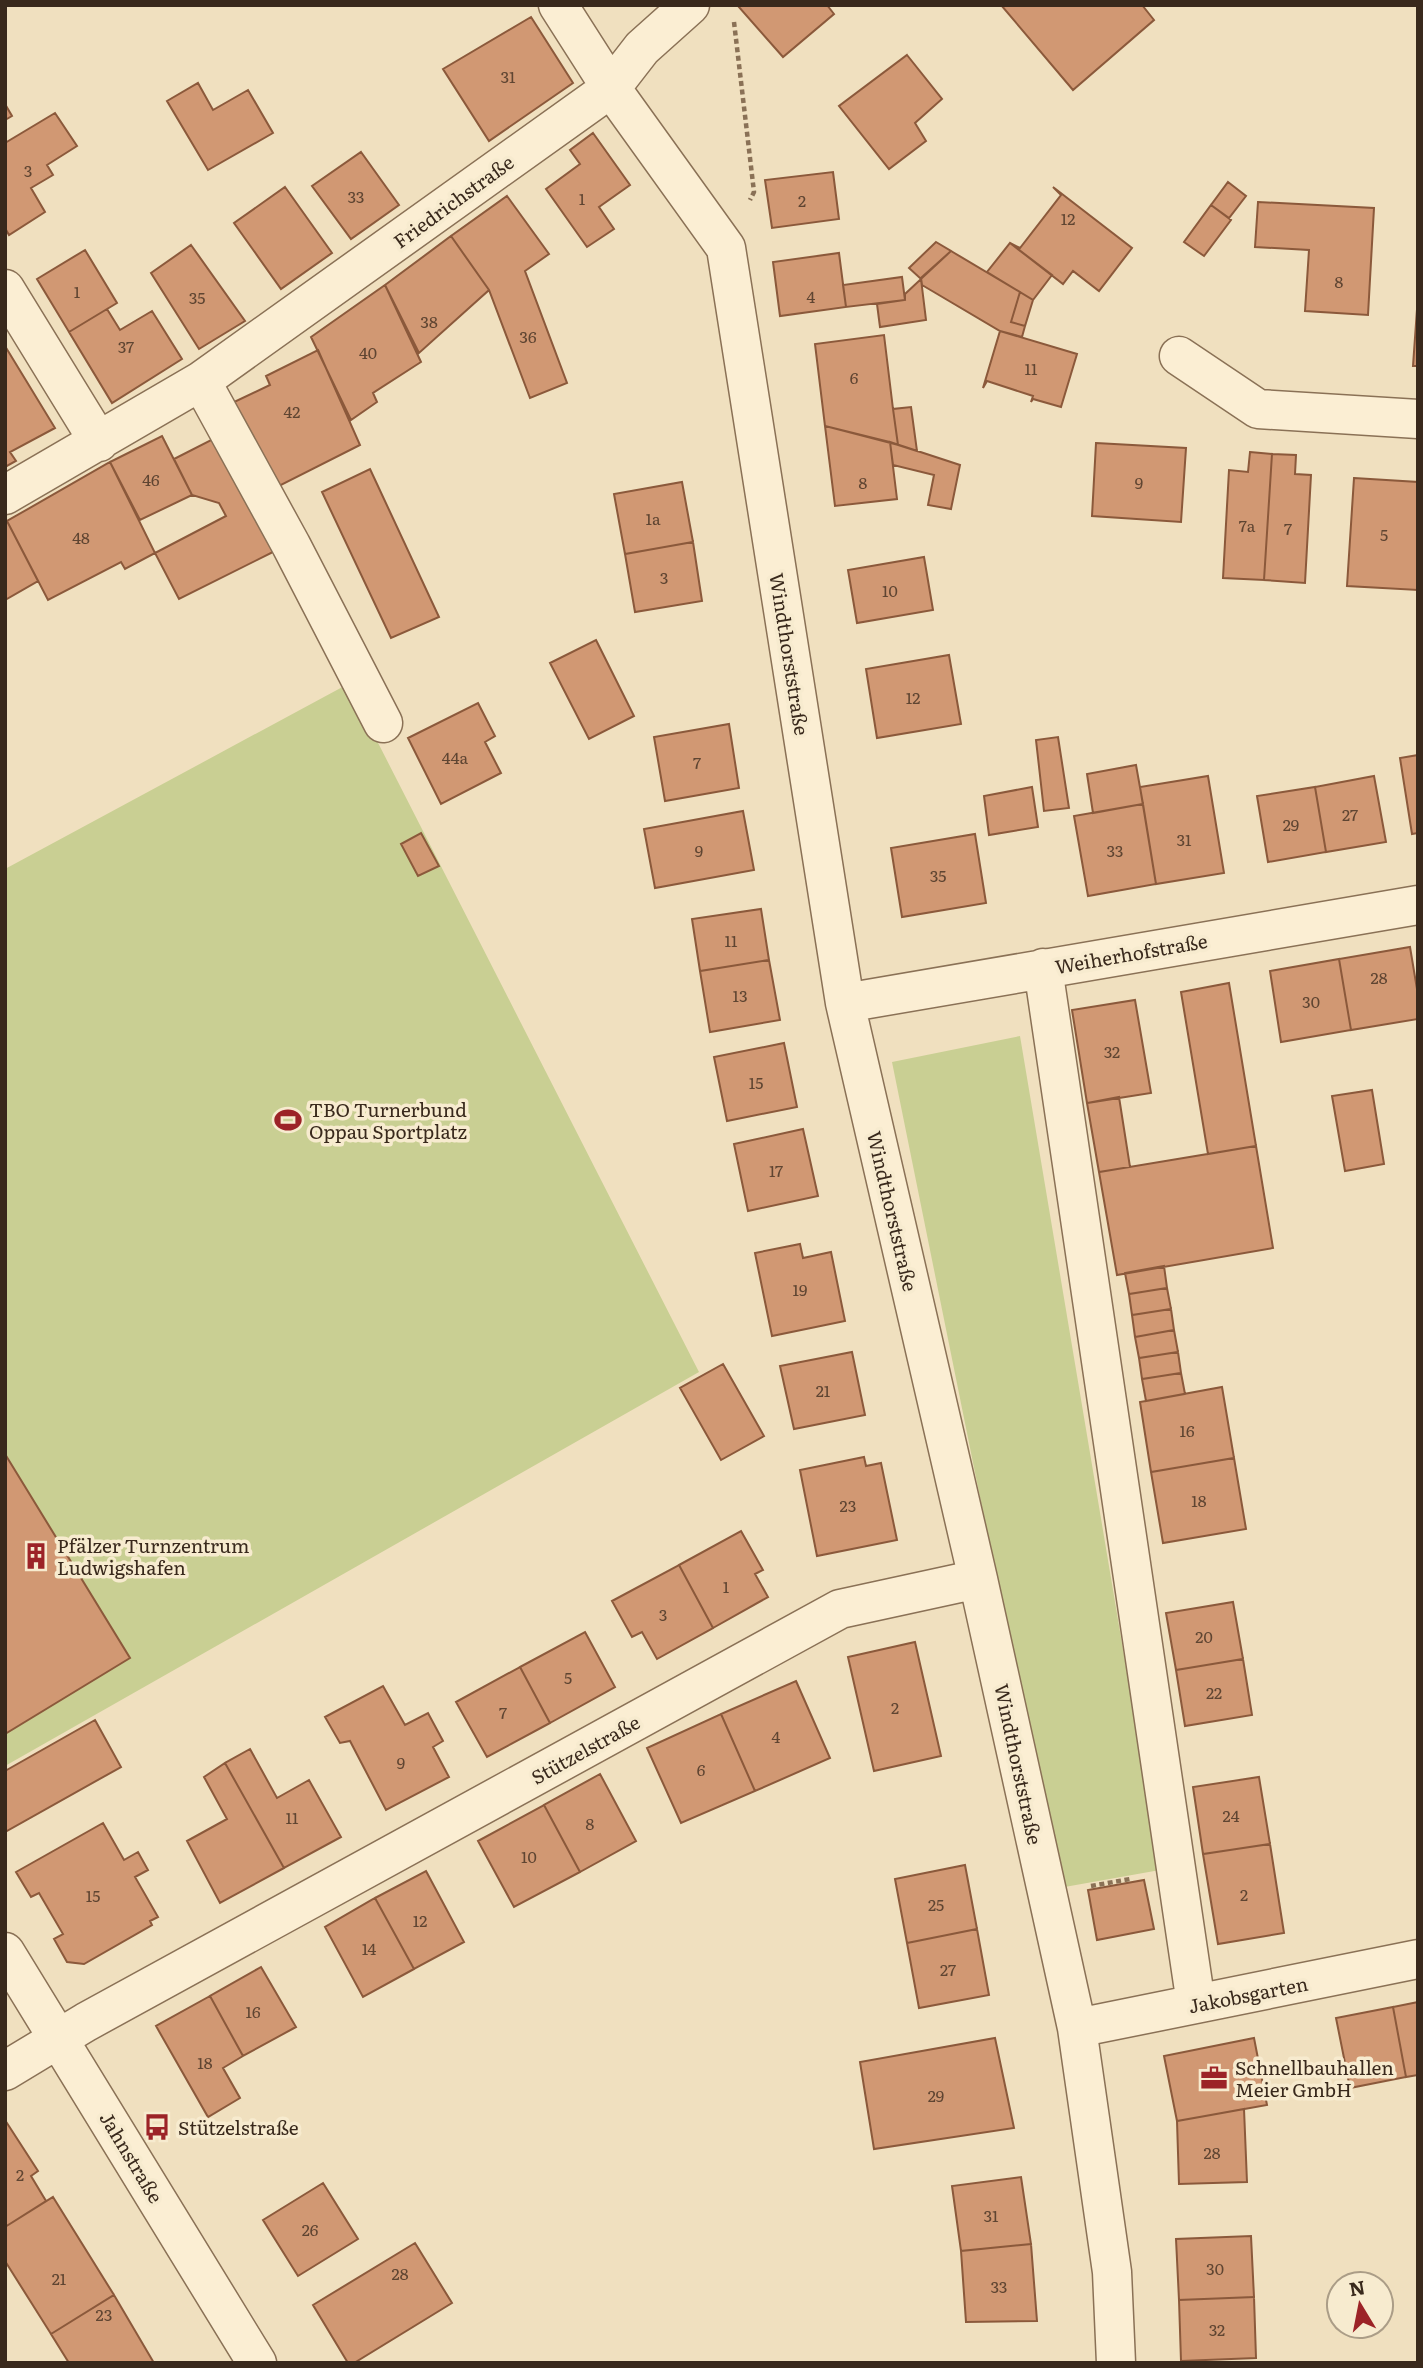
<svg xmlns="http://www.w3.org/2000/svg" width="1423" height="2368" font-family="Literata,serif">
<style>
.green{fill:#c9cf93}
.building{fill:#d19873;stroke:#8b593b;stroke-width:2}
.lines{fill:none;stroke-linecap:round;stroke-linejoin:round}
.minor-casing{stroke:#8a7156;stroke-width:41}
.path{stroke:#8a7156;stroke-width:4.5;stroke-dasharray:5 3.5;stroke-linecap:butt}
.minor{stroke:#fbeed3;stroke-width:38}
.labels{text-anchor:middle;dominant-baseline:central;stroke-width:7;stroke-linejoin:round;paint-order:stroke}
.number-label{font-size:16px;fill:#5f4532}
.street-label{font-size:19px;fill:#39291c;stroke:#f7ebcf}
.poi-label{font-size:19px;fill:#39291c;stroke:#f7ebcf;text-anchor:start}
</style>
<rect width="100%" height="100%" fill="#f0e0bf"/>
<!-- green -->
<path class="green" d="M348,684l351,688 -694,394v-897z
M1020,1036l140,834 -101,18 -167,-826z"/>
<!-- building -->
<path class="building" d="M827,5l7,9 -51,43 -45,-51z
M1001,5h141l12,15 -81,70z
M531,17l42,66 -84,58 -46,-72z
M907,55l35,44 -27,24 11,18 -37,28 -50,-63z
M198,83l15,27 35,-20 25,43 -65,37 -41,-69z
M5,104l7,12 -7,4z
M55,113l22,33 -30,19 6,10 -22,13 14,24 -36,23 -4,-7v-85z
M593,133l37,52 -31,22 15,22 -27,18 -41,-58 34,-25 -10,-14z
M361,152l38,53 -48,34 -39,-53z
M833,172l6,47 -67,9 -7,-48z
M1228,182l18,14 -17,22 -18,-13z
M285,187l47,66 -51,36 -47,-66z
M1053,187l79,61 -33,43 -26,-20 -10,13 -53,-41 10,5 41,-53z
M507,196l42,58 -24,17 42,112 -37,15 -41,-108 -38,-54z
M1258,202l116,6 -6,107 -63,-4 4,-61 -54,-3z
M1211,205l20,15 -27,36 -20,-14z
M451,236l38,54 -70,63 -34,-68z
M936,242l15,9 -30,28 -12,-11z
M1010,243l42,32 -19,25 -46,-28z
M191,245l54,76 -46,28 -48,-76z
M85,250l32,53 -48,29 -32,-53z
M951,251l69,41 -9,30 14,4 -3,11 -22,-6 -78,-46 -1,-7z
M839,253l7,54 -66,9 -7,-54z
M902,277l3,23 -59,7 -3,-22z
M921,279l5,41 -46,7 -3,-23 28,-4v-6z
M385,285l36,77 -48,31 4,9 -26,18 -40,-83z
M1020,292l13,8 -8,26 -14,-4z
M1418,295v71h-5z
M107,309l13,21 32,-19 30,48 -70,44 -43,-71z
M1000,331l77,23 -16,53 -28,-8 -2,3 2,-6 -46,-15 -4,7z
M884,335l9,74 5,36 -73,-19 -10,-82z
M5,346l50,82 -45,24 6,9 -11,6z
M318,350l42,95 -83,42 -45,-84 38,-18 -4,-9z
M911,407l6,44 -19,-6 -5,-36z
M825,426l65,16 7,57 -62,7z
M162,436l30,59 -52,25 -30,-58z
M215,438l58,114 -94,47 -24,-46 71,-37 -7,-13 -27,-8 -18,-36z
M890,442l70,23 -9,44 -23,-4 6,-30 -41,-10z
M1096,443l90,5 -5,74 -89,-6z
M1250,452l22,2 -8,126 -41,-2 6,-108 19,2z
M1272,454l24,1 -1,19 16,1 -6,108 -41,-3z
M110,462l45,91 -30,16 -4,-7 -73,38 -41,-79z
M370,469l69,148 -48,21 -69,-146z
M1354,478l64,4v108l-71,-4z
M682,482l11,60 -68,12 -11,-60z
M7,521l31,60 -33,19v-78z
M693,542l9,59 -67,11 -10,-58z
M924,557l9,53 -76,13 -9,-53z
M596,640l38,76 -45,23 -39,-76z
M949,655l12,69 -84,14 -11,-69z
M478,703l17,33 -10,6 16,31 -60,31 -33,-66z
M729,724l10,64 -74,13 -11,-64z
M1058,737l11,71 -25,3 -8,-71z
M1418,755v78l-6,1 -12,-76z
M1136,765l7,39 -50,9 -6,-39z
M1208,776l16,97 -68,11 -16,-97z
M1374,776l12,66 -60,10 -11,-65z
M1032,787l6,40 -49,8 -5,-39z
M1315,787l11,65 -58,10 -11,-66z
M1143,804l13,80 -68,12 -14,-80z
M743,811l11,59 -99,18 -11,-59z
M421,833l18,33 -21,10 -17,-32z
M975,834l11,69 -84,14 -11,-69z
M761,909l8,51 -69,11 -8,-52z
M1410,947l8,48v24l-67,11 -12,-71z
M1339,959l12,71 -70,12 -11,-71z
M769,960l11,60 -70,12 -10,-61z
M1229,983l27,163 -48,8 -27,-162z
M1135,1000l16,93 -64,10 -15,-93z
M784,1043l13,64 -70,14 -13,-64z
M1372,1090l12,74 -39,7 -13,-75z
M1119,1097l11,70 -31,5 -12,-69z
M803,1129l15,67 -70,15 -14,-67z
M1256,1146l17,102 -156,27 -18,-103z
M800,1244l3,14 28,-6 14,69 -73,15 -17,-83z
M1164,1266l3,22 -38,6 -4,-21z
M1167,1288l4,21 -39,6 -3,-21z
M1171,1309l3,21 -39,7 -3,-22z
M1174,1330l4,22 -39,6 -4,-21z
M852,1352l13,63 -71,14 -14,-63z
M1178,1352l3,21 -39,6 -3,-21z
M723,1364l41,72 -43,24 -41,-72z
M1181,1373l4,21 -39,7 -4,-22z
M1222,1387l12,71 -83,14 -11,-70z
M5,1454l125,204 -125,76z
M864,1457l2,9 15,-3 16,77 -80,16 -17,-86z
M1234,1458l12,71 -83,14 -12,-71z
M741,1531l22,39 -8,4 13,23 -55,31 -34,-63z
M679,1565l34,63 -56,31 -15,-27 -10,5 -20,-36z
M1233,1602l10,57 -67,11 -10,-57z
M585,1632l30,55 -65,36 -30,-56z
M915,1642l26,114 -67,15 -26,-114z
M1243,1659l9,56 -67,11 -9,-56z
M520,1667l30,56 -63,34 -31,-55z
M796,1681l34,77 -75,33 -34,-77z
M383,1686l22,39 23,-12 15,28 -10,6 16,30 -63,33 -36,-69 -10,2 -15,-26z
M721,1714l34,77 -74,32 -34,-75z
M95,1720l26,47 -116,65v-61z
M250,1749l27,49 32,-18 32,57 -57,31 -59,-105z
M225,1763l59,105 -64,35 -33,-62 40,-22 -23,-42z
M600,1774l36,67 -56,31 -36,-67z
M1259,1777l11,67 -67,10 -10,-67z
M544,1805l36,67 -66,35 -36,-66z
M103,1823l21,37 14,-8 10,18 -13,7 23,40 -8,4 2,4 -68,39 -17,-2 -13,-23 9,-5 -24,-41 -8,4 -15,-25z
M1270,1844l14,89 -66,11 -15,-90z
M965,1865l12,64 -70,14 -12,-64z
M426,1871l38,71 -50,27 -39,-71z
M1144,1880l10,49 -57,11 -9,-50z
M375,1898l39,71 -51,28 -38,-70z
M977,1929l12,66 -70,13 -12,-65z
M261,1967l35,60 -53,29 -33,-60z
M210,1996l33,60 -20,12 17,30 -32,19 -52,-91z
M1418,2002v73l-12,2 -13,-70z
M1393,2007l13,70 -56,11 -14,-70z
M995,2038l19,90 -140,21 -14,-87z
M1254,2038l13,67 -90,16 -13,-65z
M1244,2109l3,73 -68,2 -2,-63z
M5,2120l33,51 -7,5 15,25 -41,26z
M1021,2177l10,67 -70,7 -9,-65z
M323,2183l35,56 -60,37 -35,-56z
M53,2197l61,98 -63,39 -46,-73v-34z
M1251,2236l3,61 -75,3 -3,-61z
M415,2243l37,60 -98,60h-6l-35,-58z
M1031,2244l6,77 -71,1 -5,-71z
M114,2295l40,68h-85l-18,-29z
M1254,2297l2,61 -75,3 -2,-61z"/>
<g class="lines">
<defs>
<path id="minor" d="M558,5l53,83 115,160 119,755 133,576 99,449 35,244 4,91
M5,289l94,153
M1179,356l79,53 160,10
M201,381l90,164 92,178
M5,495l196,-114 410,-293 31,-40 48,-43
M1043,968l153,1036
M845,1003l573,-98
M5,1952l252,411
M1077,2028l341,-69
M5,2071l81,-49 754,-413 138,-30"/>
</defs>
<!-- minor casing -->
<use href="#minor" class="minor-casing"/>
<!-- path -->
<path class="path" d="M734,22l20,170 -4,8
M1091,1886l39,-7"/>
<!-- minor -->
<use href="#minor" class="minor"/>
</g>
<!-- icons -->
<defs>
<symbol id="stadium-bare" viewBox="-9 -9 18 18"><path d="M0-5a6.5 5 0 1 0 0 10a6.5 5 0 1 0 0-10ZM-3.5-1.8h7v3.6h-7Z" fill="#9c2327" stroke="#f7ebcf" stroke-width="2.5" paint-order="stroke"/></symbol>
<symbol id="building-bare" viewBox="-9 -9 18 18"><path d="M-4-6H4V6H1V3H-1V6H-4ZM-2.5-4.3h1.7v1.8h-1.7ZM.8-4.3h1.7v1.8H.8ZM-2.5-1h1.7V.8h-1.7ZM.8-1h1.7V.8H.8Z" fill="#9c2327" stroke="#f7ebcf" stroke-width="2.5" paint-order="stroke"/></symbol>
<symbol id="office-bare" viewBox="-9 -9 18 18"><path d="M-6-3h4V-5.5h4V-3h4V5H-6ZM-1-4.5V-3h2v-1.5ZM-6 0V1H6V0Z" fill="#9c2327" stroke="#f7ebcf" stroke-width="2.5" paint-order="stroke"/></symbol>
<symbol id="bus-bare" viewBox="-9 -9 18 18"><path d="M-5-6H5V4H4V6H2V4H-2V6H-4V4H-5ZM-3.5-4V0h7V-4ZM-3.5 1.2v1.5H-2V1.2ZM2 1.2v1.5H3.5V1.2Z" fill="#9c2327" stroke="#f7ebcf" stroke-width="2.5" paint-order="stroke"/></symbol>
</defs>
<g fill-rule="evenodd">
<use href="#stadium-bare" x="269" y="1101" width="38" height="38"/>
<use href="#building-bare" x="17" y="1537" width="38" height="38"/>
<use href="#office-bare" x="1195" y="2059" width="38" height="38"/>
<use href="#bus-bare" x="138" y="2108" width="38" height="38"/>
</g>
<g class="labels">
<!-- number labels -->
<g class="number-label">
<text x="508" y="76">31</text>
<text x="28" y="170">3</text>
<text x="356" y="196">33</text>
<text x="582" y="198">1</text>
<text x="802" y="200">2</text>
<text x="1068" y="218">12</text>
<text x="1339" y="281">8</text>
<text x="77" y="291">1</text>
<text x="811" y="296">4</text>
<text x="197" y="297">35</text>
<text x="429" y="321">38</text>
<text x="528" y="336">36</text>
<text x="126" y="346">37</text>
<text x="368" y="352">40</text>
<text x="1031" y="368">11</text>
<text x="854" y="377">6</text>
<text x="292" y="411">42</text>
<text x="151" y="479">46</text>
<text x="863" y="482">8</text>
<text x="1139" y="482">9</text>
<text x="653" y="518">1a</text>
<text x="1247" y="525">7a</text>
<text x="1288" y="528">7</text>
<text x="1384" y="534">5</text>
<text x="81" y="537">48</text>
<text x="664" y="577">3</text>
<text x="890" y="590">10</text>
<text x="913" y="697">12</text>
<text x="455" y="757">44a</text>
<text x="697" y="762">7</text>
<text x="1350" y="814">27</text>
<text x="1291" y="824">29</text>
<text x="1184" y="839">31</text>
<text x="699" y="850">9</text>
<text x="1115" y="850">33</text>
<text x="938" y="875">35</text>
<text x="731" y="940">11</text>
<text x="1379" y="977">28</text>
<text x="740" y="995">13</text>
<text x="1311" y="1001">30</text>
<text x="1112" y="1051">32</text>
<text x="756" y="1082">15</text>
<text x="776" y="1170">17</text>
<text x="800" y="1289">19</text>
<text x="823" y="1390">21</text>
<text x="1187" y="1430">16</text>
<text x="1199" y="1500">18</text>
<text x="848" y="1505">23</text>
<text x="726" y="1586">1</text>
<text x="663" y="1614">3</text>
<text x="1204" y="1636">20</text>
<text x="568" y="1677">5</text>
<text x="1214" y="1692">22</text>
<text x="895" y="1707">2</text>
<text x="503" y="1712">7</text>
<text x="776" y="1736">4</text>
<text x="401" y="1762">9</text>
<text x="701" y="1769">6</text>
<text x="1231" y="1815">24</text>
<text x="292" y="1817">11</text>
<text x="590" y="1823">8</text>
<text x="529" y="1856">10</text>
<text x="1244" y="1894">2</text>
<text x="93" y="1895">15</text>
<text x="936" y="1904">25</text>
<text x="420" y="1920">12</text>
<text x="369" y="1948">14</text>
<text x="948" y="1969">27</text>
<text x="253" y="2011">16</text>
<text x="205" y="2062">18</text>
<text x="936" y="2095">29</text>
<text x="1212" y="2152">28</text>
<text x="20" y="2174">2</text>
<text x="991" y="2215">31</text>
<text x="310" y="2229">26</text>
<text x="1215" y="2268">30</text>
<text x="400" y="2273">28</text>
<text x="59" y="2278">21</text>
<text x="999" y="2286">33</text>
<text x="104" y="2314">23</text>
<text x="1217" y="2329">32</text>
</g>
<!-- street labels -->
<g class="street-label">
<text transform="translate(453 201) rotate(-36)">Friedrichstraße</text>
<text transform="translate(790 654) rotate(81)">Windthorststraße</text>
<text transform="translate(1131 953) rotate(-10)">Weiherhofstraße</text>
<text transform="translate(893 1211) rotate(77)">Windthorststraße</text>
<text transform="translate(585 1749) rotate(-29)">Stützelstraße</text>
<text transform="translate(1019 1764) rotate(78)">Windthorststraße</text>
<text transform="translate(1248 1994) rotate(-11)">Jakobsgarten</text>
<text transform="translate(132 2157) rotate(59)">Jahnstraße</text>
</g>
<!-- poi labels -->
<g class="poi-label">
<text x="309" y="1109">TBO Turnerbund<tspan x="309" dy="22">Oppau Sportplatz</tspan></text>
<text x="57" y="1545">Pfälzer Turnzentrum<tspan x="57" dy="22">Ludwigshafen</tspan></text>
<text x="1235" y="2067">Schnellbauhallen<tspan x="1235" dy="22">Meier GmbH</tspan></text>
<text x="178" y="2127">Stützelstraße</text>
</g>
</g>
<!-- border -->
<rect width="1423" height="2368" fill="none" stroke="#39291c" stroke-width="14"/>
<!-- north arrow -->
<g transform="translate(1360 2305) rotate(350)"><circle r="33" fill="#f7ebcf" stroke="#ab9d87" stroke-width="2"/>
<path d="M0-5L12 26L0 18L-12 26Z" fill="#9c2327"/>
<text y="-10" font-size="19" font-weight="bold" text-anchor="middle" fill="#39291c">N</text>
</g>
</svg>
